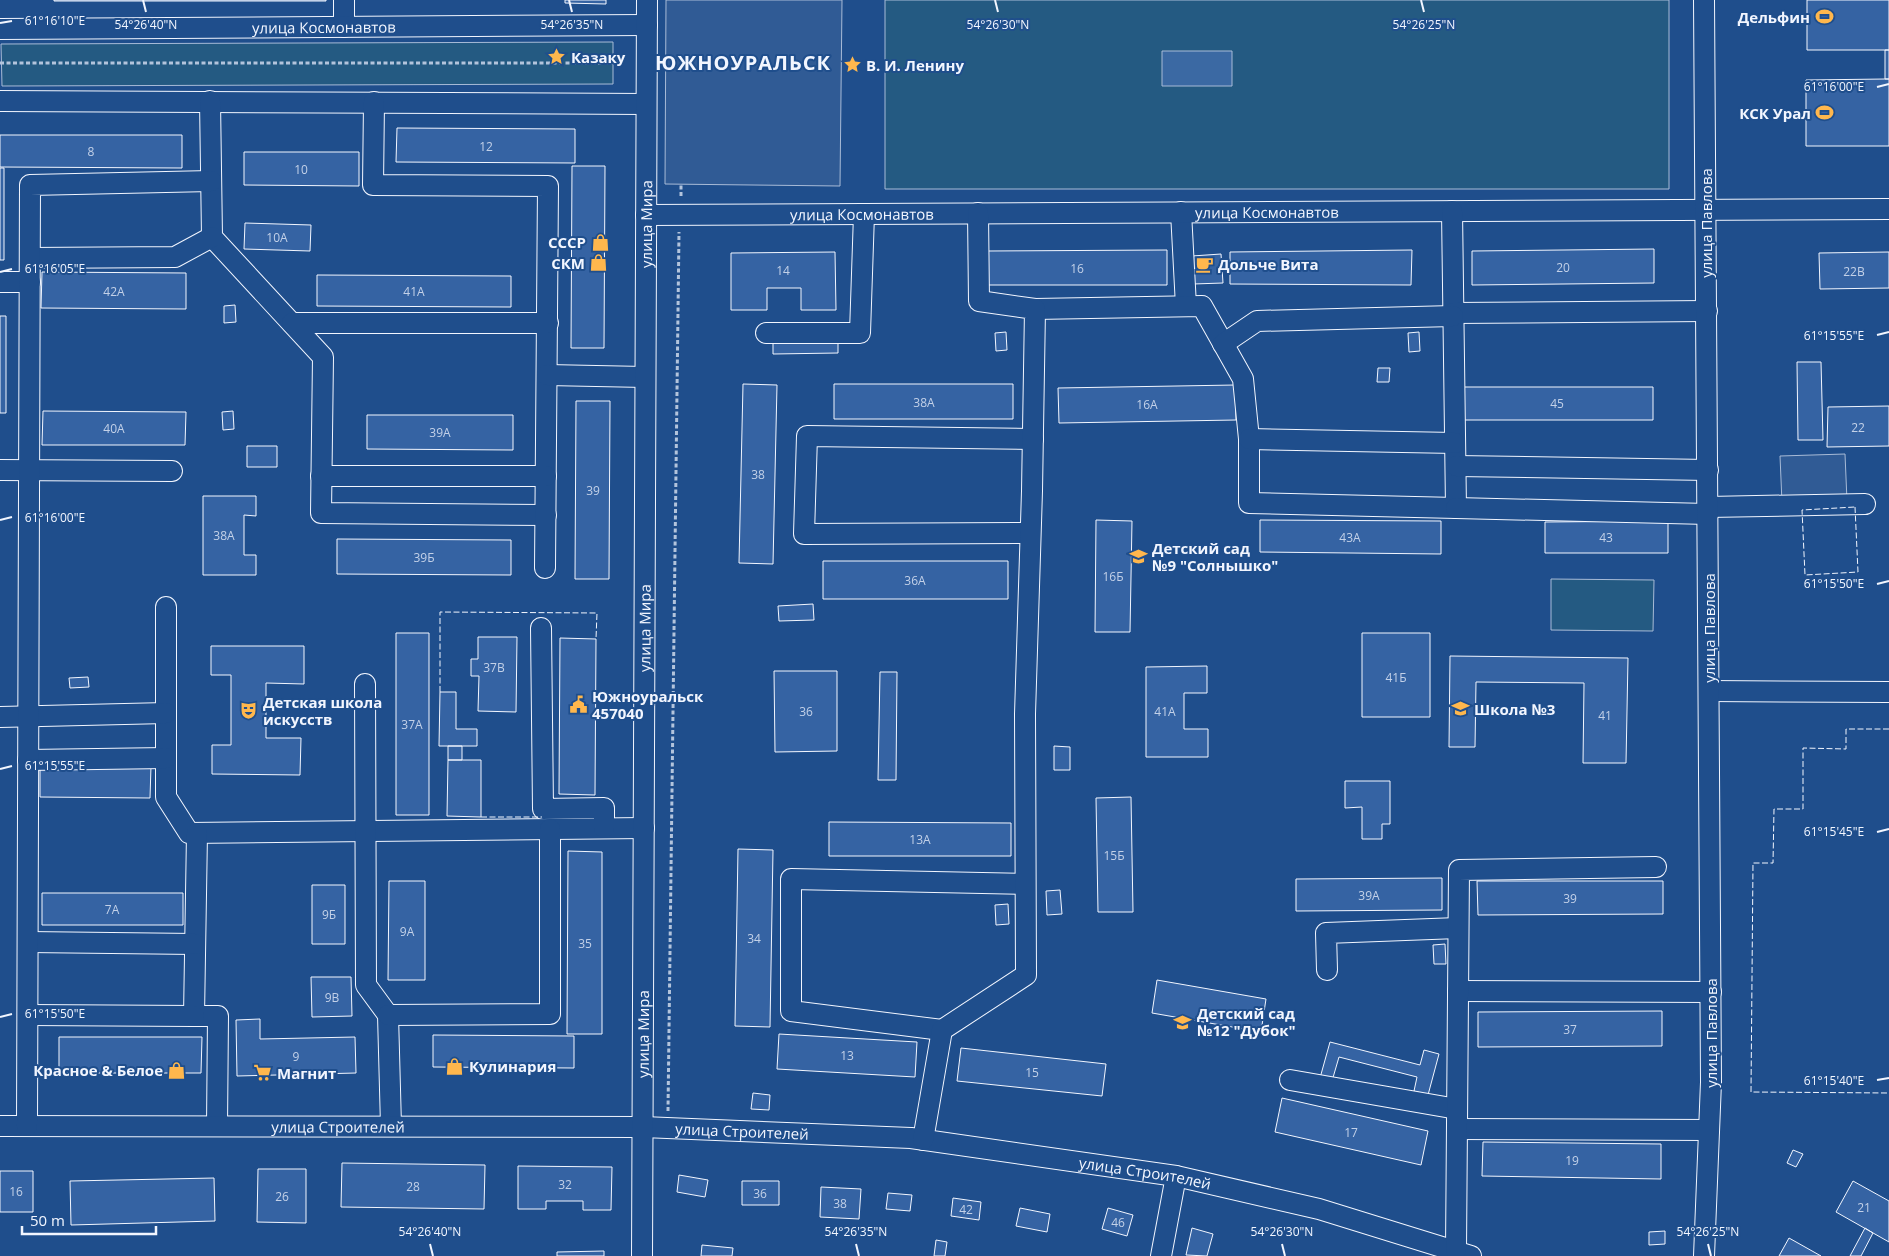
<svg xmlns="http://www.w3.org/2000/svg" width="1889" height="1256" font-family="'Open Sans',sans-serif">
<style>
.green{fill:#245a82;stroke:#a8bbd7}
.parking{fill:#305b95;stroke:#a8bbd7}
.water{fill:#3b69a3;stroke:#a8bbd7}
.building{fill:#3563a3;stroke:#f2f6ff}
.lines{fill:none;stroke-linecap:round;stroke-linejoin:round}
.minor-casing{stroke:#f2f6ff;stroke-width:22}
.path{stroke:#b3c4dc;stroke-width:3;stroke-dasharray:4 2.5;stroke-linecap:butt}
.minor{stroke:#1f4e8c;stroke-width:20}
.fence{stroke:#f2f6ff;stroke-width:1;stroke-dasharray:6 2.5;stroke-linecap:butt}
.ticks{fill:none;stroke:#f2f6ff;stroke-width:2}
.labels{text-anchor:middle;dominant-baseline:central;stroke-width:4;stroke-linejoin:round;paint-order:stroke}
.number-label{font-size:12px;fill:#c3d1e8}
.poi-label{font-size:15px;font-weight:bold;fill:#f2f6ff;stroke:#1f4e8c;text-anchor:start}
.street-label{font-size:15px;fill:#f2f6ff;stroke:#1f4e8c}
.district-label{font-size:20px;font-weight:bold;letter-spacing:1px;fill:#f2f6ff;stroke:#1f4e8c}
.ticks-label{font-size:12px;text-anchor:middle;fill:#f2f6ff;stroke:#1f4e8c;stroke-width:4;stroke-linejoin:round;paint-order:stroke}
</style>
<rect width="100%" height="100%" fill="#1f4e8c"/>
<!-- green -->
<path class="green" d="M885,0h784v189h-784z
M613,42v42l-611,2 -1,-42z
M1551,579l103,1 -1,51 -102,-1z"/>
<!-- parking -->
<path class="parking" d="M666,0h176l-2,186 -175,-2z
M1845,454l2,47 -65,2 -2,-47z"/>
<!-- water -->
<path class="water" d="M1162,51h70v35h-70z"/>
<!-- building -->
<path class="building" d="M54,0h272v1h-272z
M565,0h41v4l-41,-1z
M1807,0h82v50h-82z
M1885,50h4v29h-4z
M1885,79h4v67h-83v-66z
M397,128l178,1v34l-179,-1z
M0,135h182v33l-182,-1z
M244,152h115v34l-115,-1z
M572,166h33l-1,182h-33z
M0,168h4v92h-4z
M245,223l66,2 -1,26 -66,-2z
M1654,249v34l-182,2v-34z
M1167,250v35h-180v-34z
M1412,250l-1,35 -181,-1v-32z
M835,252l1,58h-35v-22h-34v22h-36v-57z
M1889,252v36l-69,1 -1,-36z
M1221,254l2,29 -30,1 -1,-28z
M42,272l144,1v36l-145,-1z
M317,275l194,1v31l-194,-1z
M235,305l1,17 -12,1v-17z
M0,316h6v97h-6z
M1006,332l1,18 -11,1 -1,-18z
M1419,332l1,19 -11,1 -1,-19z
M773,339h65v14l-65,1z
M1797,362h24l2,78h-25z
M1378,368h12l-1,14h-12z
M743,384l34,1 -4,179 -34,-1z
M834,384h179v35h-179z
M1235,385l1,35 -177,3 -1,-35z
M1461,387h192v33h-192z
M576,401h34l-1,178h-34z
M1889,406v40l-62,1 1,-40z
M43,411l143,1 -1,33h-143z
M233,411l1,18 -11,1 -1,-18z
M367,415h146v35l-146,-1z
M247,446h30v21h-30z
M203,496h53v20l-12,-1v40h12v20h-53z
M1096,520l36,1 -2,111h-35z
M1260,520l181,1v33l-181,-2z
M1668,521v32h-123v-31z
M337,539l174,1v35l-174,-1z
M823,561h185v38h-185z
M813,604l1,16 -35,1 -1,-15z
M396,633h33v182h-33z
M1362,633h68v84h-68z
M478,637h39l-1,75 -38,-1 1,-35h-8v-17h7z
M560,638l36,1 -1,156 -36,-1z
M211,646h93v38l-38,-1v55h35l-1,37 -88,-1v-29h19v-70h-20z
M1450,656l178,2 -2,105h-43l1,-80 -108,-1 -1,65h-26z
M1207,666v27h-23v36h24v28h-62v-90z
M774,671h63v80l-62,1z
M880,672h17l-1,108h-18z
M88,677l1,10 -19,1 -1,-10z
M440,692h16v37h21v17h-38z
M448,746h14v14h-14z
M1054,746l16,1v23h-16z
M448,760h33v57l-34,-1z
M40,766h111l-1,32 -110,-1z
M1345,781h45v43h-8v15h-20v-32l-17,1z
M1131,797l2,115h-35l-2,-114z
M829,822l182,1v33h-182z
M738,849l35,1 -3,177 -35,-1z
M568,851l34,1v182h-35z
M1442,878v32l-146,1v-32z
M389,881h36v99h-37z
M1477,881h186v33l-185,1z
M312,885h33v59h-33z
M1060,890l2,24 -15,1 -1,-24z
M42,893h141v32h-141z
M1008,904l1,20 -13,1 -1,-20z
M1445,944l1,20h-12l-1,-19z
M311,977h40l1,39 -40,1z
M1157,980l109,19 -5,33 -109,-19z
M1662,1011v35l-184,1v-35z
M260,1019v20l95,-2 1,36 -119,3 -1,-56z
M779,1034l138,8 -2,35 -138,-8z
M433,1035l141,1v32l-141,-1z
M59,1037h143l-1,36h-142z
M1330,1042l90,23 4,-15 15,4 -11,41 -14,-4 3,-14 -78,-20 -7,24 -12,-3z
M961,1048l145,16 -4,32 -145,-15z
M753,1093l17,2 -1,15 -18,-1z
M1282,1098l146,33 -7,34 -146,-33z
M1483,1142l178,2v35l-179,-3z
M1793,1150l10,4 -7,13 -9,-4z
M342,1163l143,2 -1,44 -143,-2z
M518,1166l94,1 -1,43h-28v-9h-37v8h-28z
M258,1169h48v54l-49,-1z
M0,1171h33v41h-33z
M679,1175l29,5 -3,17 -28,-5z
M214,1178l1,43 -144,4 -1,-44z
M742,1181h37v24h-37z
M1853,1181l36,20v41l-53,-30z
M821,1187l40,2 -2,30 -39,-2z
M888,1193l24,2 -2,16 -24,-2z
M953,1198l28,4 -2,18 -28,-4z
M1020,1208l30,6 -3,18 -31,-6z
M1108,1208l25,7 -6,21 -25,-7z
M1192,1228l21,6 -6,22 -21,-1z
M1865,1228l8,5 -12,23h-11z
M1665,1231v13l-16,1v-13z
M1789,1238l32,18h-42z
M936,1240l11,2 -2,14h-11z
M702,1245l31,3 -1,8h-31z
M604,1251v5h-47v-4z"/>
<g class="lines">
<defs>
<g id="minor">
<path d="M344,27v-27"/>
<path id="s1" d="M0,29l647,-4"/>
<path d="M0,101l646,3"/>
<path d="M210,101l2,136 111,120 -2,156 225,2"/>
<path d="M374,102l-1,83 175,1 -3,382"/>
<path d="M1181,212l5,94"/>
<path id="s2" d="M646,215l1243,-6"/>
<path d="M30,258l145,-1 37,-20"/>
<path d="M0,282h30"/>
<path d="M1035,309l167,-3 41,73 6,60v64l207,5 -4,-297"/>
<path d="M1453,313l254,-2"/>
<path d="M292,323h256"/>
<path d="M766,333h94l4,-119"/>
<path d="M1223,344l34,-23 196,-5"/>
<path d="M547,375l98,2"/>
<path d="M1249,439l206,4"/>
<path d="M1456,466l252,4"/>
<path d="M0,470l172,1"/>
<path d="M321,476h225"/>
<path d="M1708,507l157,-3"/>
<path d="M1456,508l252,6"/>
<path d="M1030,533l-226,1 3,-98 226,3"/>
<path d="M166,607v190l23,36 455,-5"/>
<path d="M541,628l2,181 61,-1v20"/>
<path d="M365,684l1,301 22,30 3,111"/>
<path d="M1709,691l180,1"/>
<path d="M0,717l166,-4"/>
<path d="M28,760l138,-2"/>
<path d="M197,833l-3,183h24l-1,110"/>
<path d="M28,942l167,2"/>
<path d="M1327,970l-1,-37 132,-5"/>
<path d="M1458,991l253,1"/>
<path d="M28,1015l166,1"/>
<path d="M388,1015l162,-1v-185"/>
<path d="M942,1030l-151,-19v-132l234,5"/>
<path d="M1290,1080l167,29"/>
<path id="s3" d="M0,1126l643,1 268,11 265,38 143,33 152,47"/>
<path d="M27,1126l3,-941 181,-4"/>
<path d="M1457,1129l252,1"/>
<path d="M923,1140l19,-110 84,-55 -1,-261 7,-223 3,-182 -56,-8 -1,-88"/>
<path d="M1456,1250l3,-380 197,-3"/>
<path id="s4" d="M642,1256l5,-1256"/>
<path d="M1161,1256l15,-80"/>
<path d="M1704,1256l7,-174 -7,-1082"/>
</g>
</defs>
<!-- minor casing -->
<use href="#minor" class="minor-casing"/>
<!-- path -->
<path class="path" d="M0,63h622
M681,196v-12
M668,1111l11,-879"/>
<!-- minor -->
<use href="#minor" class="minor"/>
<!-- fence -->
<path class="fence" d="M1855,507l3,65 -53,3 -3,-65z
M440,692v-80l157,1 -1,26
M1889,729h-43v20l-43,-1v61h-29l-1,54h-20l-2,229 138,1
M481,817h61"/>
</g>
<!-- ticks -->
<path class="ticks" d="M143,0l3,12M569,0l3,12M995,0l3,12M1421,0l3,12M0,23l12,-2M1877,87l12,-3M0,272l12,-3M1877,335l12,-3M0,520l12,-3M1877,584l12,-3M0,769l12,-3M1877,832l12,-3M0,1017l12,-3M1877,1080l12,-2M430,1244l3,12M856,1244l3,12M1282,1244l3,12M1708,1244l3,12"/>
<!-- icons -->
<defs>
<symbol id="stadium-bare" viewBox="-9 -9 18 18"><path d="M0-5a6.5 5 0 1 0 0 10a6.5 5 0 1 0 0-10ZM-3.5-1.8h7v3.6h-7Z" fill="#ffb74d" stroke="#1f4e8c" stroke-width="2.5" paint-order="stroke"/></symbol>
<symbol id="sight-bare" viewBox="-9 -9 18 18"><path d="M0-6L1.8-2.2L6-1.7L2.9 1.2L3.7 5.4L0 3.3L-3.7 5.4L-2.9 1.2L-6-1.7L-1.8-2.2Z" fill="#ffb74d" stroke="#1f4e8c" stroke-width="2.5" paint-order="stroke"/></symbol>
<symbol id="shop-bare" viewBox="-9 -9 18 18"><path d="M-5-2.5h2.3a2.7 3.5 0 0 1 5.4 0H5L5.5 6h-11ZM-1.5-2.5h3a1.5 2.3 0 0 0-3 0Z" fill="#ffb74d" stroke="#1f4e8c" stroke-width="2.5" paint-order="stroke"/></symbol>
<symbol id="cafe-bare" viewBox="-9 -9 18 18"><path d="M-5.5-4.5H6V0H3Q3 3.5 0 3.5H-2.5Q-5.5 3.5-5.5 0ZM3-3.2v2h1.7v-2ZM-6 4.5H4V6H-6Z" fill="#ffb74d" stroke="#1f4e8c" stroke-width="2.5" paint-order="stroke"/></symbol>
<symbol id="school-bare" viewBox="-9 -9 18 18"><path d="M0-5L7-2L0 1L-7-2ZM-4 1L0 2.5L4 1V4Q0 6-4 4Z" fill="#ffb74d" stroke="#1f4e8c" stroke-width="2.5" paint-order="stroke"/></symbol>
<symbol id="civic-bare" viewBox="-9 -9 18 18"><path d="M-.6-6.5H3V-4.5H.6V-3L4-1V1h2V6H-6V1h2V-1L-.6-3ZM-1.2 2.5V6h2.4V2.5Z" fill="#ffb74d" stroke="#1f4e8c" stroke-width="2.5" paint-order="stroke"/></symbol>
<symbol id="theatre-bare" viewBox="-9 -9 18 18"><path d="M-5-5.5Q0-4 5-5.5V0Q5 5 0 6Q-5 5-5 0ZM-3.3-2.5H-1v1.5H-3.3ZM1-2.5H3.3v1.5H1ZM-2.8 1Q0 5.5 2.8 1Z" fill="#ffb74d" stroke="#1f4e8c" stroke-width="2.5" paint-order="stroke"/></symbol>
<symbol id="supermarket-bare" viewBox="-9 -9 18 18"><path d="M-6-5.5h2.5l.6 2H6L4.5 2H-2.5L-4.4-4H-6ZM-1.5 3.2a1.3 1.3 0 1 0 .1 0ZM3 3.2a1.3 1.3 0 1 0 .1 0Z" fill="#ffb74d" stroke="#1f4e8c" stroke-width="2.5" paint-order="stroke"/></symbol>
</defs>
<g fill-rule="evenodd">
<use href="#stadium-bare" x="1812" y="4" width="25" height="25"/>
<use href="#sight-bare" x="544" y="44" width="25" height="25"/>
<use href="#sight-bare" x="840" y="52" width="25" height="25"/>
<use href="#stadium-bare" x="1812" y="100" width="25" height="25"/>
<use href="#shop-bare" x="588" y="230" width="25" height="25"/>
<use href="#shop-bare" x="586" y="250" width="25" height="25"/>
<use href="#cafe-bare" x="1192" y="252" width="25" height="25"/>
<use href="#school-bare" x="1126" y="544" width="25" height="25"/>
<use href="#civic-bare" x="566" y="692" width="25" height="25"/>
<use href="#school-bare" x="1448" y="696" width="25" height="25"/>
<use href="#theatre-bare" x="236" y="698" width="25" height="25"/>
<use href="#school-bare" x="1170" y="1010" width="25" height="25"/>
<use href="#shop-bare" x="442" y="1054" width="25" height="25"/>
<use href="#shop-bare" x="164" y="1058" width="25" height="25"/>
<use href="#supermarket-bare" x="250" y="1060" width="25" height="25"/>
</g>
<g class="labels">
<!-- number labels -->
<g class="number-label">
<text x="486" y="146">12</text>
<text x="91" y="151">8</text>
<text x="301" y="169">10</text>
<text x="277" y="237">10А</text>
<text x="1563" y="267">20</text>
<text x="1077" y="268">16</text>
<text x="783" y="270">14</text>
<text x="1854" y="271">22В</text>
<text x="114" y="291">42А</text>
<text x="414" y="291">41А</text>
<text x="924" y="402">38А</text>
<text x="1557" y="403">45</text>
<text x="1147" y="404">16А</text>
<text x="1858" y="427">22</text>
<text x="114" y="428">40А</text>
<text x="440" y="432">39А</text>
<text x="758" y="474">38</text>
<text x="593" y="490">39</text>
<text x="224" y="535">38А</text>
<text x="1350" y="537">43А</text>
<text x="1606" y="537">43</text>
<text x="424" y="557">39Б</text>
<text x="1113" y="576">16Б</text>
<text x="915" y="580">36А</text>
<text x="494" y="667">37В</text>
<text x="1396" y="677">41Б</text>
<text x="806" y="711">36</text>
<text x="1165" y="711">41А</text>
<text x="1605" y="715">41</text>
<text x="412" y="724">37А</text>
<text x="920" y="839">13А</text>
<text x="1114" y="855">15Б</text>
<text x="1369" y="895">39А</text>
<text x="1570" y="898">39</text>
<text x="112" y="909">7А</text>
<text x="329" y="914">9Б</text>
<text x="407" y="931">9А</text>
<text x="754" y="938">34</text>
<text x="585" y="943">35</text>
<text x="332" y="997">9В</text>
<text x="1570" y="1029">37</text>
<text x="847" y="1055">13</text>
<text x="296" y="1056">9</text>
<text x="1032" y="1072">15</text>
<text x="1351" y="1132">17</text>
<text x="1572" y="1160">19</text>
<text x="565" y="1184">32</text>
<text x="413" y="1186">28</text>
<text x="16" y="1191">16</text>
<text x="760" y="1193">36</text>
<text x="282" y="1196">26</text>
<text x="840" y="1203">38</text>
<text x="1864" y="1207">21</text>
<text x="966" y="1209">42</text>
<text x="1118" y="1222">46</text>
</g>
<!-- poi labels -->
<g class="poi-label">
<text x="1810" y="17" text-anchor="end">Дельфин</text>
<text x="571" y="57">Казаку</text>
<text x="866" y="65">В. И. Ленину</text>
<text x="1811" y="113" text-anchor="end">КСК Урал</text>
<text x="586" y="242" text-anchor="end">СССР</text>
<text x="585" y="263" text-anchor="end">СКМ</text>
<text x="1218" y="264">Дольче Вита</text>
<text x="1152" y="548">Детский сад<tspan x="1152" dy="17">№9 "Солнышко"</tspan></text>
<text x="592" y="696">Южноуральск<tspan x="592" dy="17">457040</tspan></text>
<text x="263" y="702">Детская школа<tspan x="263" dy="17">искусств</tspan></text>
<text x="1474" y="709">Школа №3</text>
<text x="1197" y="1013">Детский сад<tspan x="1197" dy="17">№12 "Дубок"</tspan></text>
<text x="469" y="1066">Кулинария</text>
<text x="163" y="1070" text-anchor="end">Красное &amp; Белое</text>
<text x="277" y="1073">Магнит</text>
</g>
<!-- street labels -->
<g class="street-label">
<text stroke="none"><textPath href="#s1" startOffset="324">улица Космонавтов</textPath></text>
<text stroke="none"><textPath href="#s2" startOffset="621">улица Космонавтов</textPath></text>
<text stroke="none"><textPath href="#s2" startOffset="216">улица Космонавтов</textPath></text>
<text stroke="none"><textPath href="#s4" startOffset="1032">улица Мира</textPath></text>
<text transform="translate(1706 223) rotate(-90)">улица Павлова</text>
<text stroke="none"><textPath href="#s4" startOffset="628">улица Мира</textPath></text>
<text transform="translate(1709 628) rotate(-90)">улица Павлова</text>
<text stroke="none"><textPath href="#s4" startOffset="222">улица Мира</textPath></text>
<text transform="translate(1711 1033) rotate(-90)">улица Павлова</text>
<text stroke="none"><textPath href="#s3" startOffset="338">улица Строителей</textPath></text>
<text stroke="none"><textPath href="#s3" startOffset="742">улица Строителей</textPath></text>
<text stroke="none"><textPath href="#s3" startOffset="1148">улица Строителей</textPath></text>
</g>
<!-- district labels -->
<g class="district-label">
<text x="743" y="62">ЮЖНОУРАЛЬСК</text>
</g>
</g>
<g class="ticks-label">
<text x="55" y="25">61°16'10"E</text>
<text x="146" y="29">54°26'40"N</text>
<text x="572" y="29">54°26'35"N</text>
<text x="998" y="29">54°26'30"N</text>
<text x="1424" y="29">54°26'25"N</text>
<text x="1834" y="91">61°16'00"E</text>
<text x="55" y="273">61°16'05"E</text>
<text x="1834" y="340">61°15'55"E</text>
<text x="55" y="522">61°16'00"E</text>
<text x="1834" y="588">61°15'50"E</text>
<text x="55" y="770">61°15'55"E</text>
<text x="1834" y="836">61°15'45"E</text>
<text x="55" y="1018">61°15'50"E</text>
<text x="1834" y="1085">61°15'40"E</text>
<text x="430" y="1236">54°26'40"N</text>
<text x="856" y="1236">54°26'35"N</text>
<text x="1282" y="1236">54°26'30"N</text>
<text x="1708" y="1236">54°26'25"N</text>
</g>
<!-- scale -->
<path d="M22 1226v8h134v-8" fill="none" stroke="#f2f6ff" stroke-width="2.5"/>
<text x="30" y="1226" font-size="15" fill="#f2f6ff" stroke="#1f4e8c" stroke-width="4" paint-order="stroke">50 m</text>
</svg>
